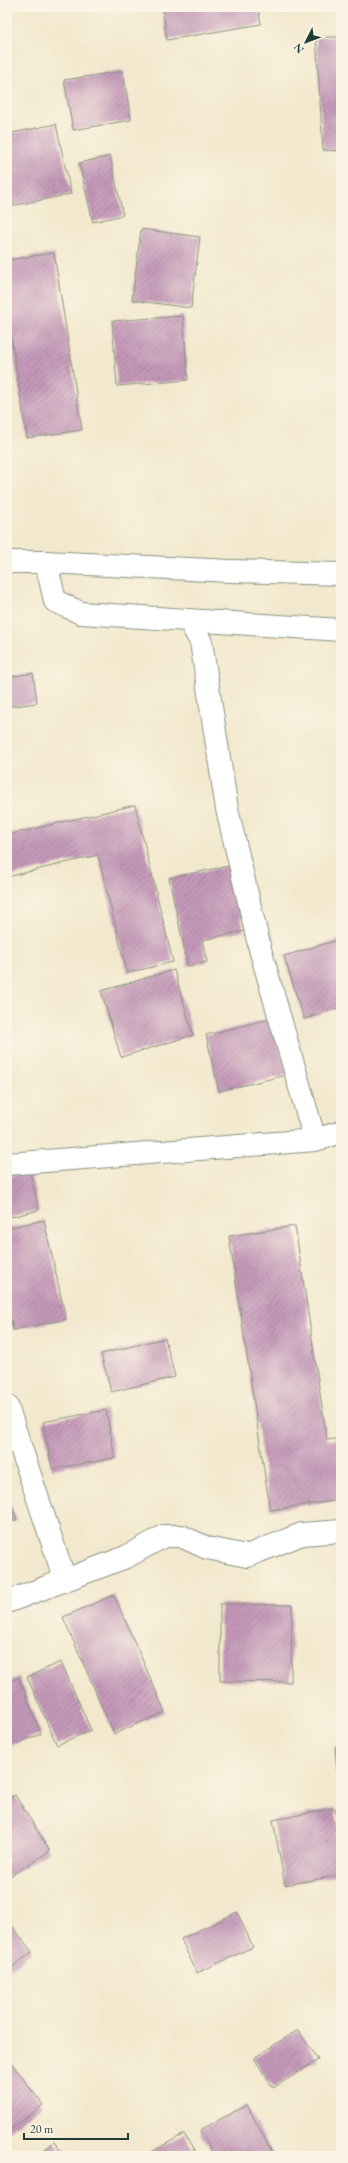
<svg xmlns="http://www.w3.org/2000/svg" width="348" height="2163" font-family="'EB Garamond',serif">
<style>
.building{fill:url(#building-hatch)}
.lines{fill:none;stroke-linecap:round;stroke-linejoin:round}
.street-casing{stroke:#889280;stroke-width:24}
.street{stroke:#fff;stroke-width:22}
</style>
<defs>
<pattern id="building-hatch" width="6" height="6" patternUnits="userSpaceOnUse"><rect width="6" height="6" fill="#c498b9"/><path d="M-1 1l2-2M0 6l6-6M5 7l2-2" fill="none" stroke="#9f7d97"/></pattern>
</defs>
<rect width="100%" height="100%" fill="#fcf5e5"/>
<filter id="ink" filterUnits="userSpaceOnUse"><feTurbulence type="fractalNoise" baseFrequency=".025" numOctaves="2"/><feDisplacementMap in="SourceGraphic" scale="8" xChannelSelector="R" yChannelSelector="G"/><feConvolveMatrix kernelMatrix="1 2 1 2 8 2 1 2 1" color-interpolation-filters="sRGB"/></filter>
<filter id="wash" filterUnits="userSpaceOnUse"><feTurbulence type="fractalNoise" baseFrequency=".012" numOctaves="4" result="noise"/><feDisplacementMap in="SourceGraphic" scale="16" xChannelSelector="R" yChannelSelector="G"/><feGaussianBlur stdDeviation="0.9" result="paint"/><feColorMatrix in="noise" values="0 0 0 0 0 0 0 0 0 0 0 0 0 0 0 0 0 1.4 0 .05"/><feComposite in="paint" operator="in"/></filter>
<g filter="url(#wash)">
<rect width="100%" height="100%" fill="#f2e8cd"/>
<g id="blocks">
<!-- building -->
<path class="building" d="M162,7h96l3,17 -94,16z
M316,37h25v114l-18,-1z
M123,71l8,49 -58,10 -9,-50z
M56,124l15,70 -60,12 -4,-16v-56z
M110,156l13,59 -30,7 -14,-59z
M141,229l59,8 -9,71 -59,-8z
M54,253l28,177 -55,8 -20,-126v-52z
M183,316l5,64 -71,6 -5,-65z
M33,673l4,30 -30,4v-30z
M135,805l38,157 -46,11 -29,-118 -91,22v-42z
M229,866l15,65 -42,9 5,22 -19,4 -19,-88z
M341,939v68l-37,12 -20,-63z
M174,970l19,65 -72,22 -20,-66z
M273,1018l14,57 -68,16 -13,-56z
M30,1172l9,38 -32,8v-41z
M44,1220l22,99 -53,11 -6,-30v-72z
M295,1226l32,214 14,-2v62l-71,10 -41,-274z
M165,1338l10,39 -64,15 -10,-38z
M106,1410l9,48 -63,11 -9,-47z
M7,1495l10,25 -10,3z
M114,1595l51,117 -51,22 -51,-117z
M220,1604l72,1 -1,77 -71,-1z
M61,1662l30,68 -34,15 -30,-68z
M19,1677l22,57 -34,13v-65z
M341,1746v59h-1l-5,-58z
M15,1795l35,56 -43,27v-78z
M335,1808l6,33v34l-56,10 -12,-65z
M237,1912l16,35 -56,26 -16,-34z
M7,1919l25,33 -25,19z
M298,2030l20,30 -45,28 -19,-30z
M7,2057l36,48 -36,27z
M247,2105l27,51h-60l-14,-26z
M184,2134l13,22h-53z
M54,2142l10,14h-30z"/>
</g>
</g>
<g filter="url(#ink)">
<use href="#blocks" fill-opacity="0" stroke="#889280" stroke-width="1"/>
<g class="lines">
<defs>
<path id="street" d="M7,562h39l184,9 111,3
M46,562l9,39 26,12 260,17
M190,622l11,20 26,167 33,140 55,191
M7,1164l308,-24 26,-8
M7,1406l58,174
M7,1602l119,-45 38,-21h17l26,12 40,8 55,-22 39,-3"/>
</defs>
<!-- street casing -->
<use href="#street" class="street-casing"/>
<!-- street -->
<use href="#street" class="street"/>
</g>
</g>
<!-- margin -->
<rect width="348" height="2163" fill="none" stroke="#fcf5e5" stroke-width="24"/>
<!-- north arrow -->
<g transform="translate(306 42) rotate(228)" stroke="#fcf5e5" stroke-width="3" paint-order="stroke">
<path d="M0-3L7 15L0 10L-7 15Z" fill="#1f3d34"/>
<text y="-6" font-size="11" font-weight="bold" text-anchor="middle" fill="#1f3d34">N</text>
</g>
<!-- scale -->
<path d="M24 2133v6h104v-6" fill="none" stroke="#1f3d34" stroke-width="2"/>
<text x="30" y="2133" font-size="12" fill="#1f3d34" stroke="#fcf5e5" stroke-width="3" paint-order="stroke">20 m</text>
</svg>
